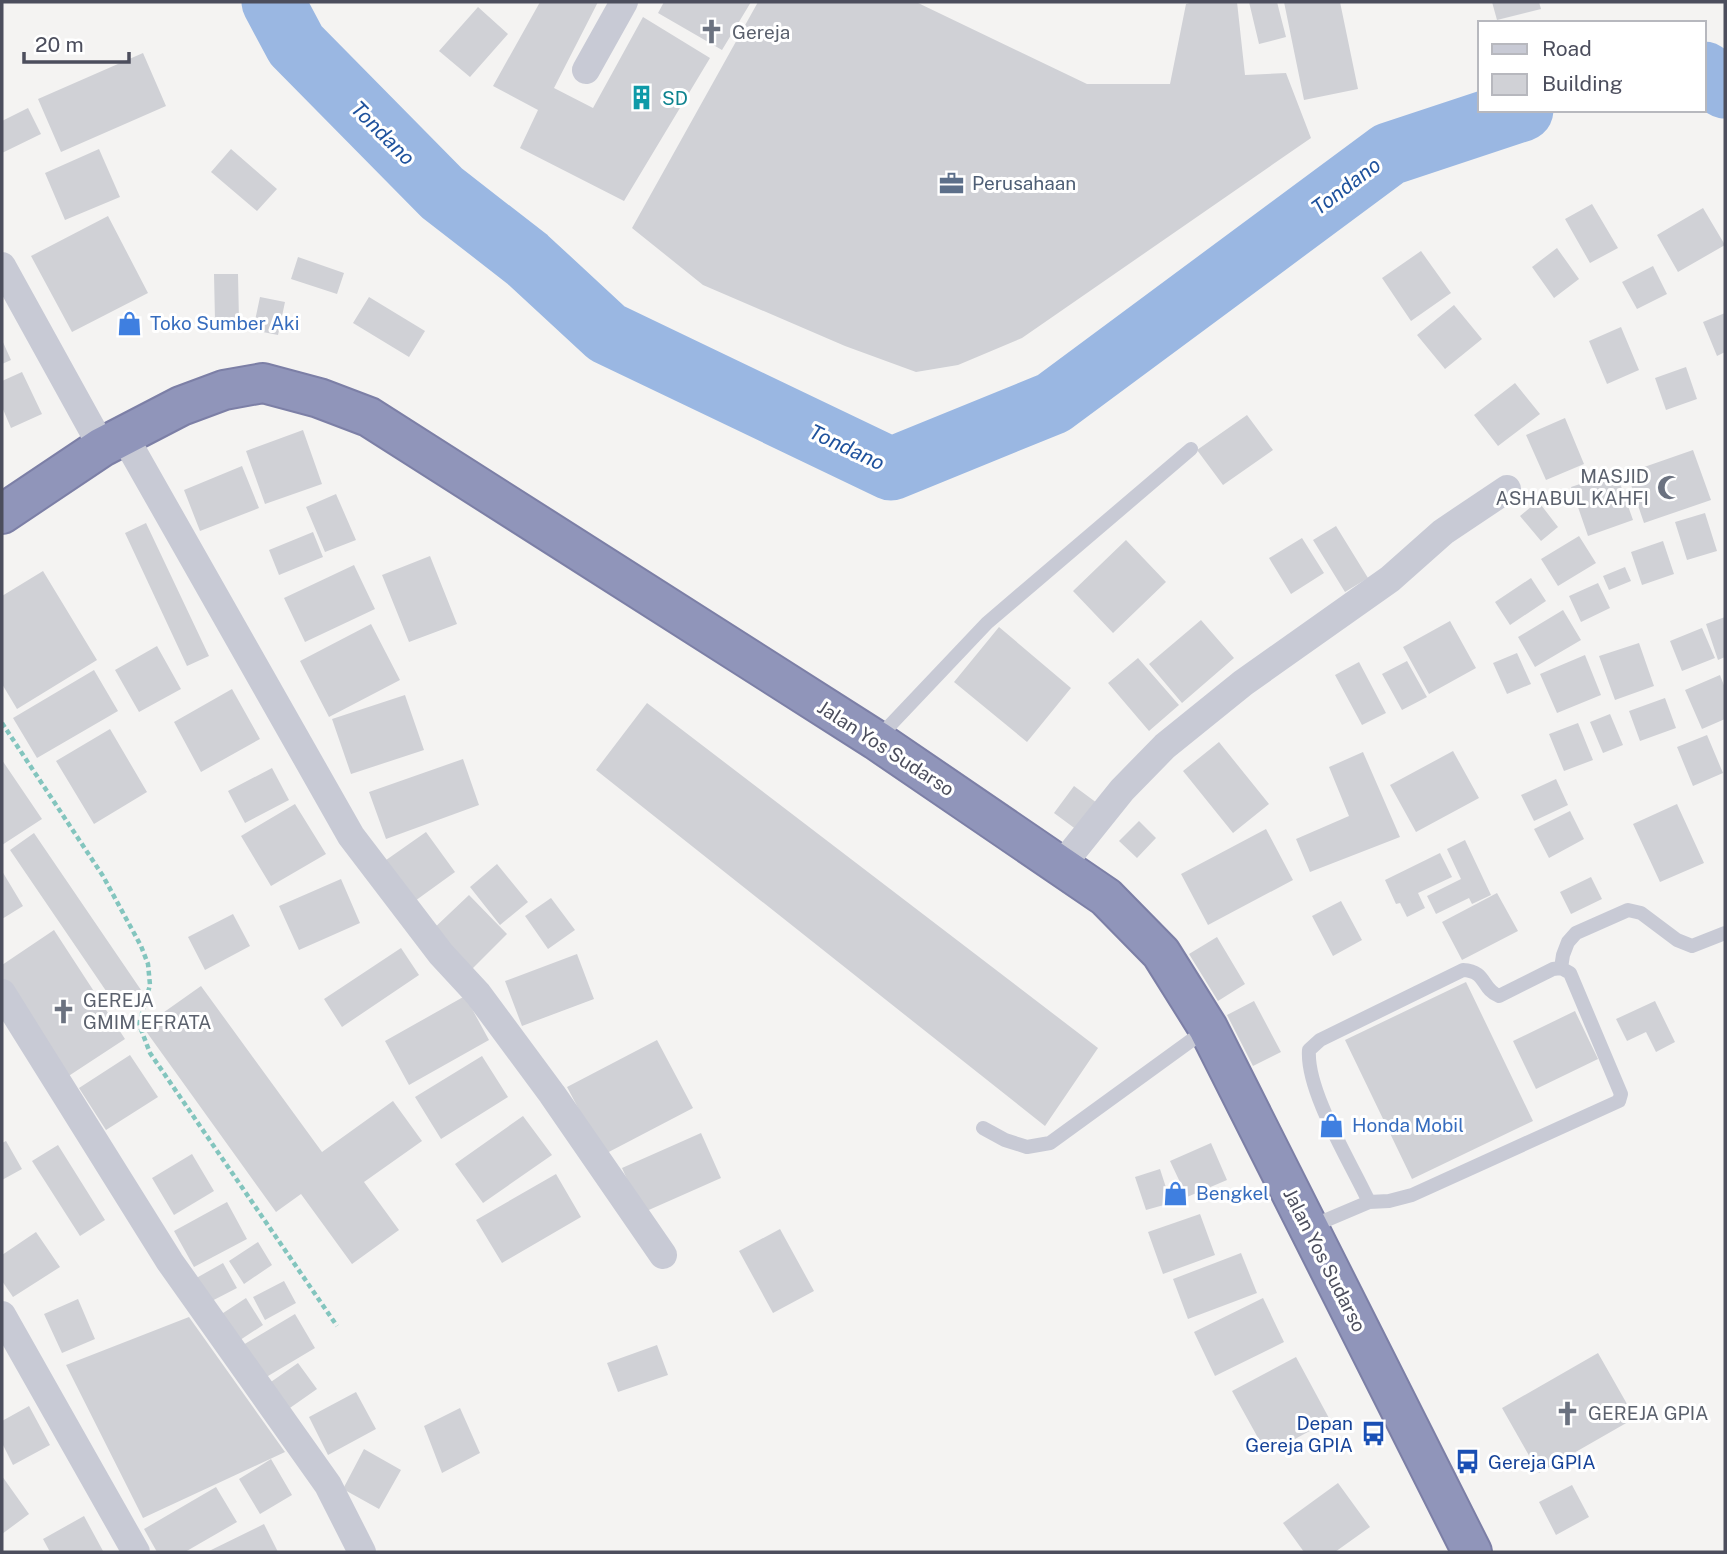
<svg xmlns="http://www.w3.org/2000/svg" width="1727" height="1554" font-family="'Public Sans',sans-serif">
<style>
.lines{fill:none;stroke-linecap:round;stroke-linejoin:round}
.river{stroke:#9ab7e2;stroke-width:63}
.building{fill:#d0d1d6}
.highway-casing{stroke:#7c7fa6;stroke-width:42}
.path{stroke:#83c5be;stroke-width:4.5;stroke-dasharray:5 3.5;stroke-linecap:butt}
.lane{stroke:#c8cad5;stroke-width:14}
.street{stroke:#c8cad5;stroke-width:28}
.highway{stroke:#9095ba;stroke-width:38}
.labels{text-anchor:middle;dominant-baseline:central;stroke-width:6;stroke-linejoin:round;paint-order:stroke}
.worship-label{font-size:19px;fill:#5b616d;stroke:#fff;text-anchor:start}
.culture-label{font-size:19px;fill:#0d838f;stroke:#fff;text-anchor:start}
.service-label{font-size:19px;fill:#4e5e75;stroke:#fff;text-anchor:start}
.shop-label{font-size:19px;fill:#366cbe;stroke:#fff;text-anchor:start}
.street-label{font-size:19px;fill:#4c4e5d;stroke:#fff}
.transit-label{font-size:19px;fill:#164399;stroke:#fff;text-anchor:end}
.water-label{font-size:21px;font-style:italic;fill:#1f529d;stroke:#fff}
</style>
<rect width="100%" height="100%" fill="#f4f3f2"/>
<g class="lines">
<!-- river -->
<path class="river" d="M273,2l23,43 146,148 85,66 80,74 284,136 162,-66 336,-249 133,-44
M1704,73l21,14"/>
</g>
<!-- building -->
<path class="building" d="M540,2h58l-44,86 39,20 50,-91 67,41 -86,143 -104,-53 18,-38 -45,-24z
M664,2h87l-29,48 -64,-37z
M758,2h158l171,82h83l16,-80 7,-2h44l8,73 41,-2 25,65 -289,200 -64,27 -42,7 -71,-26 -142,-61 -71,-57z
M1249,2h28l9,35 -27,7z
M1284,2h56l18,87 -54,11z
M1492,2h47l2,7 -44,11z
M478,7l30,27 -38,43 -31,-26z
M143,53l23,53 -105,46 -23,-53z
M28,108l13,26 -39,19v-32z
M99,149l21,48 -55,23 -20,-47z
M231,149l46,40 -20,22 -46,-39z
M1592,204l26,44 -28,15 -25,-44z
M1703,208l22,37 -47,27 -21,-37z
M108,216l40,77 -76,39 -41,-76z
M1557,248l22,31 -25,19 -22,-31z
M1421,251l30,42 -40,28 -29,-43z
M298,257l46,16 -7,21 -46,-15z
M1653,266l14,28 -30,15 -15,-27z
M214,274h24l1,47h-24z
M260,297l25,5 -7,33 -25,-5z
M369,297l56,34 -16,26 -56,-34z
M1454,305l28,34 -37,30 -28,-34z
M1725,313v39l-8,4 -14,-34z
M1621,327l18,43 -32,14 -18,-43z
M2,340l9,20 -9,4z
M1686,367l11,32 -31,11 -11,-32z
M22,372l20,42 -31,14 -9,-21v-26z
M1515,383l25,31 -42,32 -24,-31z
M1247,415l26,35 -50,35 -26,-35z
M1565,418l19,46 -38,16 -20,-45z
M303,430l19,54 -57,20 -19,-53z
M1693,450l18,50 -67,23 -17,-50z
M242,466l17,42 -59,23 -16,-41z
M1616,472l17,48 -45,16 -17,-49z
M336,494l20,46 -31,12 -19,-45z
M1538,501l20,26 -17,14 -21,-25z
M1705,513l12,38 -30,9 -12,-38z
M146,523l63,133 -22,10 -62,-133z
M1336,526l32,52 -23,14 -32,-52z
M313,532l10,25 -44,18 -10,-25z
M1579,536l17,27 -38,23 -17,-27z
M1302,538l22,35 -33,21 -22,-36z
M1126,540l40,42 -53,51 -40,-42z
M1663,541l11,33 -32,11 -11,-33z
M430,556l27,68 -48,18 -27,-67z
M354,565l21,44 -70,33 -21,-44z
M1625,567l6,14 -22,9 -6,-14z
M43,571l54,89 -80,49 -15,-25v-88z
M1531,578l15,23 -36,24 -15,-23z
M1598,583l12,25 -29,14 -12,-26z
M1563,610l18,30 -46,27 -17,-30z
M1725,617v40l-7,3 -12,-36z
M1201,620l33,38 -52,45 -33,-39z
M1450,621l26,47 -47,26 -26,-47z
M371,624l29,56 -71,37 -29,-56z
M999,627l72,61 -44,54 -73,-60z
M1702,628l13,30 -33,13 -12,-30z
M1639,643l15,43 -39,14 -16,-44z
M157,646l24,43 -42,23 -24,-42z
M1517,653l14,31 -24,10 -14,-31z
M1585,655l16,40 -44,18 -17,-39z
M1138,658l41,47 -30,26 -41,-48z
M1407,661l20,36 -25,13 -20,-36z
M1359,662l27,51 -24,12 -27,-50z
M94,670l24,41 -81,47 -24,-40z
M1720,675l5,13v31l-23,10 -17,-39z
M232,689l28,50 -59,33 -27,-50z
M405,695l19,55 -73,24 -19,-55z
M1665,698l11,30 -36,13 -11,-30z
M647,703l451,345 -53,78 -449,-356z
M1610,714l13,31 -20,8 -13,-31z
M1578,723l15,37 -29,11 -15,-37z
M110,729l37,63 -53,32 -38,-63z
M1707,735l16,38 -30,13 -16,-39z
M1219,742l50,62 -36,29 -50,-62z
M1453,751l26,47 -63,34 -26,-47z
M1363,752l37,85 -90,35 -14,-33 53,-23 -20,-49z
M463,759l16,46 -93,34 -17,-47z
M2,760l40,59 -40,26z
M272,768l17,32 -44,23 -17,-32z
M1556,779l12,26 -34,16 -13,-26z
M1074,786l23,17 -20,27 -23,-17z
M295,804l31,50 -55,32 -30,-50z
M1677,804l27,59 -44,19 -27,-58z
M1570,811l14,28 -35,19 -15,-29z
M1139,821l17,17 -19,20 -18,-17z
M1266,829l27,51 -85,45 -27,-51z
M426,832l29,40 -47,34 -29,-41z
M34,833l107,157 -24,17 -107,-157z
M1465,840l26,55 -19,9 -3,-6 -33,16 -9,-18 34,-17 -14,-30z
M1440,853l12,24 -34,16 7,15 -18,9 -7,-14 -4,1 -11,-24z
M497,864l31,38 -28,23 -30,-38z
M2,871l21,35 -21,13z
M1591,877l11,22 -31,15 -11,-22z
M341,879l19,44 -61,27 -20,-44z
M1497,893l21,38 -56,29 -20,-38z
M469,895l38,39 -38,38 -39,-40z
M551,898l24,32 -27,19 -23,-33z
M1341,901l21,39 -29,16 -21,-40z
M233,914l17,32 -45,24 -17,-33z
M54,930l71,109 -61,40 -62,-96v-18z
M1217,937l28,47 -27,17 -29,-47z
M401,948l18,27 -77,52 -18,-28z
M577,954l17,45 -72,27 -17,-45z
M1466,982l67,139 -121,58 -67,-139z
M201,986l121,166 71,-51 29,40 -58,41 35,48 -47,34 -51,-70 -25,18 -133,-185z
M465,996l24,44 -80,45 -24,-44z
M1254,1001l27,51 -28,14 -26,-51z
M1655,1001l20,41 -19,10 -10,-20 -19,9 -11,-22z
M1575,1011l23,48 -62,30 -23,-48z
M657,1040l36,68 -90,47 -36,-68z
M130,1055l28,42 -52,33 -27,-42z
M482,1056l26,41 -67,42 -26,-42z
M523,1116l29,39 -69,48 -28,-39z
M701,1133l20,45 -79,35 -20,-45z
M6,1141l16,28 -20,11v-37z
M1211,1143l16,37 -40,17 -17,-36z
M58,1145l47,75 -25,16 -48,-75z
M192,1154l22,37 -40,24 -22,-37z
M1160,1169l11,34 -25,7 -11,-33z
M556,1174l25,43 -79,46 -26,-43z
M227,1202l20,37 -53,28 -20,-36z
M1200,1214l15,41 -52,19 -15,-42z
M780,1229l34,62 -41,22 -34,-62z
M36,1232l24,35 -47,30 -11,-16v-26z
M258,1242l14,23 -28,19 -15,-23z
M1241,1253l16,40 -69,26 -15,-40z
M223,1263l14,25 -33,17 -13,-24z
M284,1281l12,22 -31,17 -12,-23z
M246,1298l17,27 -32,21 -17,-27z
M1263,1298l21,44 -69,34 -21,-44z
M78,1299l17,40 -33,14 -18,-39z
M295,1314l20,34 -52,31 -20,-34z
M189,1317l96,135 -142,66 -77,-153z
M657,1345l11,30 -50,17 -11,-29z
M1598,1353l37,65 -96,55 -37,-65z
M1296,1357l34,63 -63,34 -35,-63z
M298,1363l19,26 -30,21 -19,-26z
M356,1392l20,37 -48,26 -19,-38z
M29,1406l21,39 -37,20 -11,-22v-22z
M460,1408l20,45 -38,20 -18,-47z
M364,1449l37,21 -22,39 -36,-20z
M271,1459l21,36 -32,19 -21,-35z
M2,1476l27,38 -27,20z
M1338,1483l32,44 -35,25h-31l-21,-29z
M1572,1485l17,32 -33,18 -17,-33z
M216,1487l21,35 -52,30h-28l-13,-23z
M84,1516l19,35 -53,1 -7,-13z
M264,1524l14,28h-71z"/>
<g class="lines">
<defs>
<path id="highway" d="M2,514l100,-67 79,-41 43,-16 39,-7 56,15 50,19 507,323 230,157 55,56 47,75 264,524"/>
</defs>
<!-- highway casing -->
<use href="#highway" class="highway-casing"/>
<!-- path -->
<path class="path" d="M2,723l101,153 38,70 7,18 2,21 -11,39 11,29 187,273"/>
<!-- lane -->
<path class="lane" d="M878,738l109,-115 204,-174
M1561,968l2,-13 5,-13 8,-9 52,-23 13,3 36,27 15,6 33,-13
M983,1128l22,12 22,7 23,-4 157,-114
M1310,1227l59,-25 20,-1 23,-6 207,-94 2,-7 -51,-121 -9,-5 -8,1 -54,27c-18,-7 -12,-25 -36,-26l-143,70 -11,10c-3,41 42,113 60,152"/>
<!-- street -->
<path class="street" d="M586,70l38,-68
M2,266l100,181
M124,436l227,400 90,118 37,40 74,100 111,161
M1061,866l61,-76 43,-44 78,-63 147,-104 53,-47 64,-43
M2,993l168,269 158,223 34,67
M2,1315l134,237"/>
<!-- highway -->
<use href="#highway" class="highway"/>
</g>
<!-- icons -->
<defs>
<symbol id="church-bare" viewBox="-9 -9 18 18"><path d="M-1.2-6h2.4v3.5h3.3v2.4h-3.3V6h-2.4V-.1h-3.3v-2.4h3.3Z" fill="#6b7280" stroke="#fff" stroke-width="2.5" paint-order="stroke"/></symbol>
<symbol id="building-bare" viewBox="-9 -9 18 18"><path d="M-4-6H4V6H1V3H-1V6H-4ZM-2.5-4.3h1.7v1.8h-1.7ZM.8-4.3h1.7v1.8H.8ZM-2.5-1h1.7V.8h-1.7ZM.8-1h1.7V.8H.8Z" fill="#0f9aa8" stroke="#fff" stroke-width="2.5" paint-order="stroke"/></symbol>
<symbol id="office-bare" viewBox="-9 -9 18 18"><path d="M-6-3h4V-5.5h4V-3h4V5H-6ZM-1-4.5V-3h2v-1.5ZM-6 0V1H6V0Z" fill="#5c6f8a" stroke="#fff" stroke-width="2.5" paint-order="stroke"/></symbol>
<symbol id="shop-bare" viewBox="-9 -9 18 18"><path d="M-5-2.5h2.3a2.7 3.5 0 0 1 5.4 0H5L5.5 6h-11ZM-1.5-2.5h3a1.5 2.3 0 0 0-3 0Z" fill="#3f7fe0" stroke="#fff" stroke-width="2.5" paint-order="stroke"/></symbol>
<symbol id="mosque-bare" viewBox="-9 -9 18 18"><path d="M3.5-4.9A6 6 0 1 0 3.5 4.9A5 5 0 1 1 3.5-4.9Z" fill="#6b7280" stroke="#fff" stroke-width="2.5" paint-order="stroke"/></symbol>
<symbol id="bus-bare" viewBox="-9 -9 18 18"><path d="M-5-6H5V4H4V6H2V4H-2V6H-4V4H-5ZM-3.5-4V0h7V-4ZM-3.5 1.2v1.5H-2V1.2ZM2 1.2v1.5H3.5V1.2Z" fill="#1a4fb4" stroke="#fff" stroke-width="2.5" paint-order="stroke"/></symbol>
</defs>
<g fill-rule="evenodd">
<use href="#church-bare" x="694" y="14" width="35" height="35"/>
<use href="#building-bare" x="624" y="80" width="35" height="35"/>
<use href="#office-bare" x="934" y="166" width="35" height="35"/>
<use href="#shop-bare" x="112" y="306" width="35" height="35"/>
<use href="#mosque-bare" x="1652" y="470" width="35" height="35"/>
<use href="#church-bare" x="46" y="994" width="35" height="35"/>
<use href="#shop-bare" x="1314" y="1108" width="35" height="35"/>
<use href="#shop-bare" x="1158" y="1176" width="35" height="35"/>
<use href="#church-bare" x="1550" y="1396" width="35" height="35"/>
<use href="#bus-bare" x="1356" y="1416" width="35" height="35"/>
<use href="#bus-bare" x="1450" y="1444" width="35" height="35"/>
</g>
<g class="labels">
<!-- worship labels -->
<g class="worship-label">
<text x="732" y="32">Gereja</text>
<text x="1649" y="476" text-anchor="end">MASJID<tspan x="1649" dy="22">ASHABUL KAHFI</tspan></text>
<text x="83" y="1000">GEREJA<tspan x="83" dy="22">GMIM EFRATA</tspan></text>
<text x="1588" y="1413">GEREJA GPIA</text>
</g>
<!-- culture labels -->
<g class="culture-label">
<text x="662" y="98">SD</text>
</g>
<!-- service labels -->
<g class="service-label">
<text x="972" y="183">Perusahaan</text>
</g>
<!-- shop labels -->
<g class="shop-label">
<text x="150" y="323">Toko Sumber Aki</text>
<text x="1352" y="1125">Honda Mobil</text>
<text x="1196" y="1193">Bengkel</text>
</g>
<!-- street labels -->
<g class="street-label">
<text transform="translate(886 748) rotate(33)">Jalan Yos Sudarso</text>
<text transform="translate(1325 1260) rotate(63)">Jalan Yos Sudarso</text>
</g>
<!-- transit labels -->
<g class="transit-label">
<text x="1353" y="1423">Depan<tspan x="1353" dy="22">Gereja GPIA</tspan></text>
<text x="1488" y="1462" text-anchor="start">Gereja GPIA</text>
</g>
<!-- water labels -->
<g class="water-label">
<text transform="translate(383 133) rotate(45)">Tondano</text>
<text transform="translate(1346 186) rotate(-37)">Tondano</text>
<text transform="translate(847 447) rotate(25)">Tondano</text>
</g>
</g>
<!-- border -->
<rect width="1727" height="1554" fill="none" stroke="#4c4e5d" stroke-width="7"/>
<!-- legend -->
<rect x="1478" y="21" width="228" height="91" fill="#ffffff" stroke="#b7b8be" stroke-width="2"/>
<rect x="1492" y="44" width="35" height="10" fill="#c8cad5" stroke="#b7b8be" stroke-width="2"/>
<text x="1542" y="56" font-size="21" fill="#4c4e5d">Road</text>
<rect x="1492" y="74" width="35" height="21" fill="#d0d1d6" stroke="#b7b8be" stroke-width="2"/>
<text x="1542" y="91" font-size="21" fill="#4c4e5d">Building</text>
<!-- scale -->
<path d="M24 52v10h105v-10" fill="none" stroke="#4c4e5d" stroke-width="3.5"/>
<text x="35" y="52" font-size="21" fill="#4c4e5d" stroke="#ffffff" stroke-width="5" paint-order="stroke">20 m</text>
</svg>
